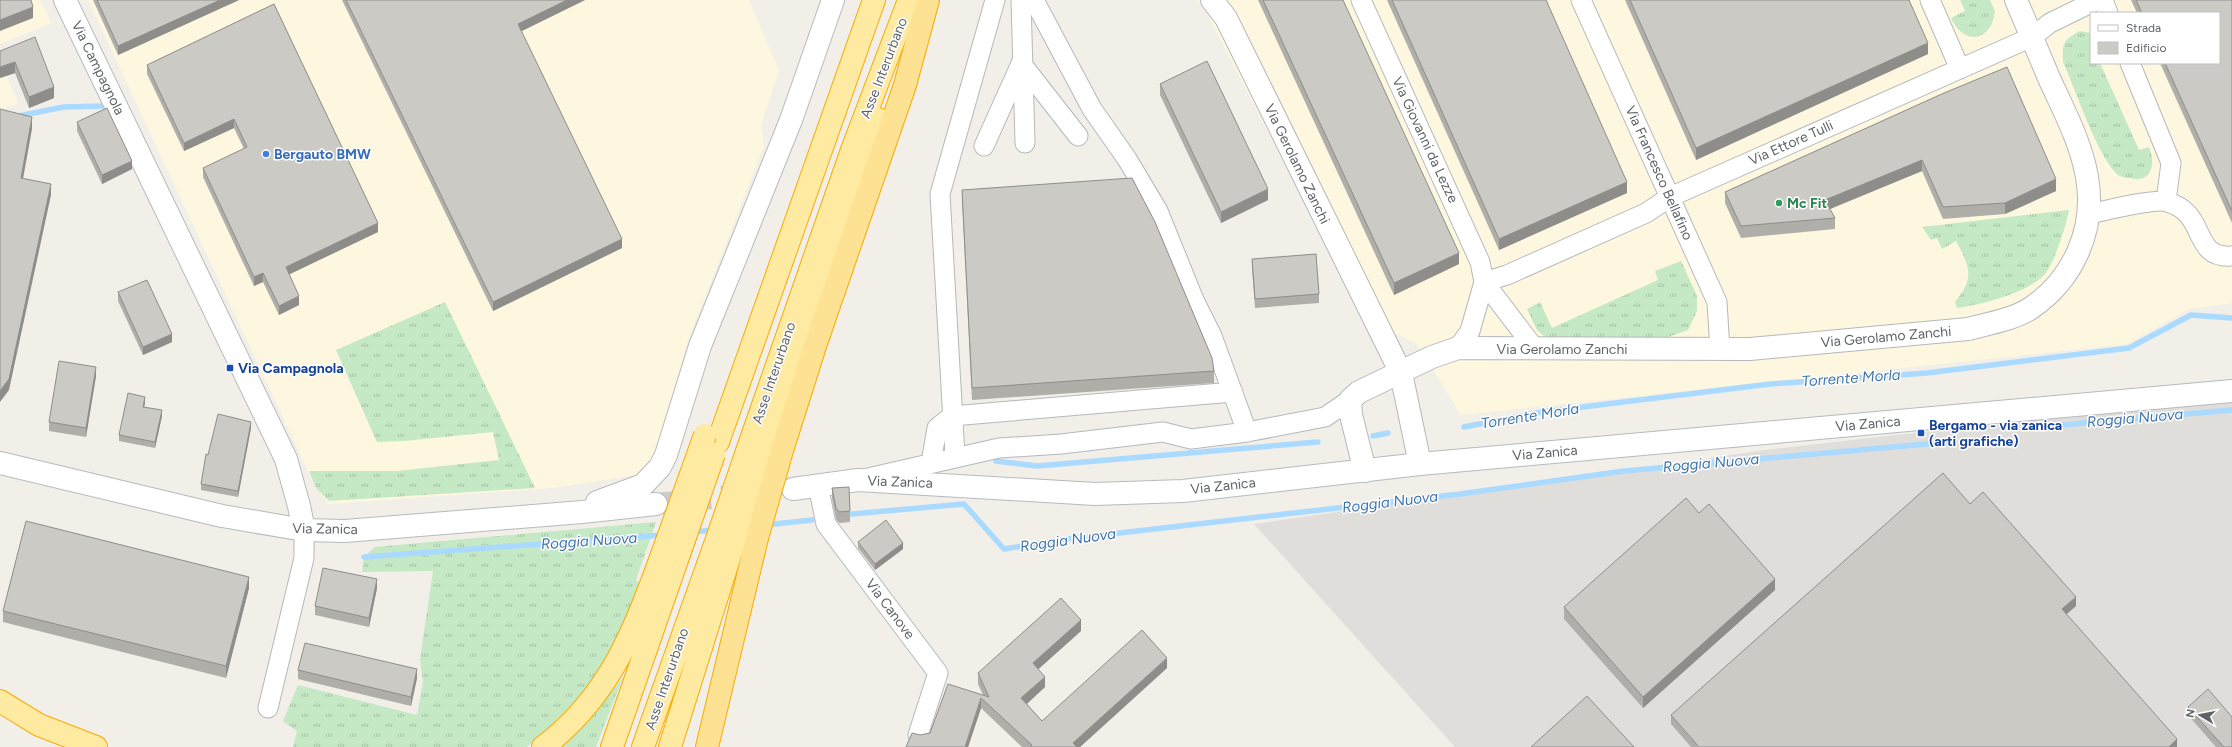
<svg xmlns="http://www.w3.org/2000/svg" width="2232" height="747" font-family="Figtree,sans-serif">
<style>
.commercial{fill:#fef7e0;fill-rule:evenodd}
.industrial{fill:#e0deda}
.grass{fill:url(#grass-tufts)}
.lines{fill:none;stroke-linecap:round;stroke-linejoin:round}
.stream{stroke:#aadaff;stroke-width:5.5}
.secondary-tunnel{stroke:#ccccc8;stroke-width:22;stroke-dasharray:22 11;stroke-linecap:butt}
.minor-casing{stroke:#b5b8bc;stroke-width:21}
.tertiary-casing{stroke:#b5b8bc;stroke-width:24}
.secondary-casing{stroke:#b6babf;stroke-width:24}
.trunk-casing{stroke:#f9ab00;stroke-width:24}
.motorway-casing{stroke:#f9ab00;stroke-width:24}
.minor{stroke:#fff;stroke-width:19}
.tertiary{stroke:#fff;stroke-width:22}
.secondary{stroke:#fff;stroke-width:22}
.trunk{stroke:#feeaa1;stroke-width:22}
.motorway{stroke:#fde293;stroke-width:22}
.trunk-bridge-casing{stroke:#f9ab00;stroke-width:24;stroke-linecap:butt}
.motorway-bridge-casing{stroke:#f9ab00;stroke-width:24;stroke-linecap:butt}
.trunk-bridge{stroke:#feeaa1;stroke-width:22}
.motorway-bridge{stroke:#fde293;stroke-width:22}
.wall{fill:#afaea9}
.shaded-wall{fill:#8f8d8a}
.building{fill:#cccac5;stroke:#8f8d8a}
.shop-dot{fill:#3f7fe0;stroke:#fff;stroke-width:1.5}
.leisure-dot{fill:#2e9e5b;stroke:#fff;stroke-width:1.5}
.transit-dot{fill:#1a4fb4;stroke:#fff;stroke-width:1.5}
.labels{text-anchor:middle;dominant-baseline:central;stroke-width:3;stroke-linejoin:round;paint-order:stroke}
.street-label{font-size:14px;fill:#5f6368;stroke:#fff}
.shop-label{font-size:14px;font-weight:bold;fill:#366cbe;stroke:#fff;text-anchor:start}
.leisure-label{font-size:14px;font-weight:bold;fill:#27864d;stroke:#fff;text-anchor:start}
.transit-label{font-size:14px;font-weight:bold;fill:#164399;stroke:#fff;text-anchor:start}
.water-label{font-size:15px;font-style:italic;fill:#4174aa;stroke:#fff}
</style>
<defs>
<pattern id="grass-tufts" width="24" height="20" patternUnits="userSpaceOnUse"><rect width="24" height="20" fill="#c5e8c5"/><path d="M3 7l-1-3M5 7V3M7 7l1-3M15 17l-1-3M17 17v-4M19 17l1-3" fill="none" stroke="#a3c0a4"/></pattern>
</defs>
<rect width="100%" height="100%" fill="#f1efe8"/>
<!-- commercial -->
<path class="commercial" d="M0,0h40l11,23 -51,21z
M88,0h661l30,71 -18,54 3,21 -76,195 -38,132 -98,15 -223,16 -13,-16z
M1195,0h1037v303l-43,6 -62,35 -666,71 -45,-72 -52,-24 -162,-315zM2091,13h128v50h-128z
M0,58l18,46 -18,5z"/>
<!-- industrial -->
<path class="industrial" d="M2232,401v346h-777l-201,-223 511,-74 262,-30z"/>
<!-- grass -->
<path class="grass" d="M1960,0h30l5,11c-1,5 -2,12 -5,16 -13,19 -32,8 -39,-9l14,-7z
M2080,31l11,2v30h9l39,87 10,-3c7,16 3,37 -19,31 -4,0 -9,-1 -12,-3 -20,-17 -43,-87 -55,-113 -1,-19 0,-22 17,-31z
M2069,210c-3,16 -16,59 -28,68 -21,17 -58,26 -84,30l-2,-6c20,-24 15,-35 1,-61l-14,8 -5,-11 -6,2 -9,-13z
M1681,261l16,35v15l-9,19 -31,11 -110,-2 -10,-9 -10,-21 13,-7 12,26 106,-48 -3,-9z
M445,302l90,186 -206,13 -13,-13 -7,-17h88l102,-11 -6,-28 -89,9 -27,1 -41,-92z
M656,522l-20,58 5,5 -44,98 -70,64h-234l4,-16 -14,-10 15,-36 119,30 6,-33 -3,-23 13,-88 -71,1 2,-15 11,-10z
M623,677l-27,70h-35l33,-33z"/>
<g class="lines">
<!-- stream -->
<path class="stream" d="M18,116l46,-9 41,-1
M1464,427l78,-15 228,-28 157,-11 202,-25 62,-33 41,3
M2039,427l193,-17
M1373,436l15,-3
M996,461l41,5 281,-24
M852,514l112,-10 40,45 63,-10 393,-45 164,-23 325,-29
M765,525l47,-5
M692,532l23,-2
M364,557l299,-22"/>
<!-- secondary-tunnel -->
<path class="secondary-tunnel" d="M656,504l94,-10"/>
<defs>
<path id="minor" d="M1021,0l4,143
M1034,0l58,109 35,50 31,52 36,89 18,36 35,96
M1361,0l119,262 4,20 -14,49 -12,17
M1581,0l136,302 3,48
M1930,0l30,69
M2103,0l5,13
M1021,63l57,73
M2130,63l41,100 -5,38
M984,146l36,-80
M2089,214c15,-3 66,-16 78,-12 42,11 23,57 65,54
M1484,282l23,-7 139,-62 24,-16 362,-160 18,-14 47,-23
M1484,282l51,67
M955,456l-15,-262 55,-194
M931,463l6,-35 15,-12 281,-24
M868,478l131,-30 62,-4 102,-12 28,7 56,-7 78,-15 25,-17
M818,485l8,39 112,149 -20,62
M268,708l36,-150v-28"/>
<path id="tertiary" d="M1212,0l14,18 175,355 19,91
M1365,471l-14,-56 -1,-15 9,-8 73,-35 26,-9 292,1 218,-20c19,-5 47,-10 63,-21 43,-29 65,-80 56,-131 -6,-35 -24,-68 -38,-99 -11,-26 -22,-52 -33,-78"/>
<path id="secondary" d="M65,0l221,459 13,47 5,24
M0,463l222,53 82,14 41,1 237,-19 74,-8
M793,489l65,-9 237,14 88,-3 237,-27 812,-73
M597,502l46,-17 17,-18 6,-12 34,-109 91,-226 42,-120"/>
<path id="trunk" d="M718,442l156,-442
M765,453l104,-300 9,-34
M746,454l106,-304 57,-150
M0,701l39,24 57,22
M543,747c71,-53 95,-127 124,-206
M612,747l72,-207
M643,747l74,-208
M670,747l66,-211"/>
<path id="motorway" d="M783,447l33,-104 89,-258 23,-85
M707,747l50,-209"/>
</defs>
<!-- minor casing -->
<use href="#minor" class="minor-casing"/>
<!-- tertiary casing -->
<use href="#tertiary" class="tertiary-casing"/>
<!-- secondary casing -->
<use href="#secondary" class="secondary-casing"/>
<!-- trunk casing -->
<use href="#trunk" class="trunk-casing"/>
<!-- motorway casing -->
<use href="#motorway" class="motorway-casing"/>
<!-- minor -->
<use href="#minor" class="minor"/>
<!-- tertiary -->
<use href="#tertiary" class="tertiary"/>
<!-- secondary -->
<use href="#secondary" class="secondary"/>
<!-- trunk -->
<use href="#trunk" class="trunk"/>
<!-- motorway -->
<use href="#motorway" class="motorway"/>
<defs>
<path id="trunk-bridge" d="M736,536l29,-83
M717,539l29,-85
M684,540l30,-86
M667,541l38,-106"/>
<path id="motorway-bridge" d="M757,538l26,-91"/>
</defs>
<!-- trunk-bridge casing -->
<use href="#trunk-bridge" class="trunk-bridge-casing"/>
<!-- motorway-bridge casing -->
<use href="#motorway-bridge" class="motorway-bridge-casing"/>
<!-- trunk-bridge -->
<use href="#trunk-bridge" class="trunk-bridge"/>
<!-- motorway-bridge -->
<use href="#motorway-bridge" class="motorway-bridge"/>
</g>
<!-- wall -->
<path class="wall" d="M93,0h146l-121,55z
M342,0h243l-64,31 101,217 -129,63z
M1258,0h85l116,264 -65,31z
M1387,0h159l81,193 -128,57z
M1625,0h284l19,54 -232,106z
M2131,0h101v223l-72,-160h59v-50h-82z
M274,4l104,228 -89,42 10,31 -20,10 -16,-33 -9,4 -51,-109v-9l41,-19 -10,-21 -50,23 -37,-77v-9z
M35,37l19,61 -25,10 -14,-35 -15,5z
M1160,84l108,116 -47,23 -61,-128z
M1944,93l112,98 -51,23 -62,5 -21,-48 -92,38 5,9v11l-94,9 -16,-35v-11z
M77,122l55,47 -30,15 -25,-53z
M962,190l252,181v12l-242,17 -10,-199z
M1252,259l67,35v9l-64,5 -3,-40z
M118,292l54,50 -29,13 -25,-54z
M96,376l-10,61 -37,-6v-9z
M145,403l-1,4 18,9 -7,32 -36,-7v-6z
M251,428l-13,69 -37,-7v-6l7,-29z
M832,488l18,23v11l-11,1 -3,-4 -4,-20z
M1970,504l106,102 -10,8 111,133h-486l-20,-23v-9z
M1699,513l76,77 -132,118 -79,-89v-12z
M858,542l45,7 -28,21 -17,-22z
M249,588l-23,90 -223,-56v-11z
M377,588l-8,39 -54,-12v-9z
M1081,631l-43,38 7,18 -18,17 15,17 125,-53 -87,79h-58l-41,-39 -13,39 -48,-12 10,-2 53,-38 -5,-11v-11z
M298,670l119,8 -6,28 -113,-27z
M2188,707l44,40h-16l-28,-32z"/>
<!-- shaded-wall -->
<path class="shaded-wall" d="M220,0h19l-121,55v-9z
M567,0h18l-67,33v-9z
M33,7v11l-33,13v-11z
M1928,43v11l-232,106v-12z
M15,62v11l-15,5v-11z
M54,87v11l-25,10v-11z
M32,117v12l-11,61v-12z
M234,119v9l-50,23v-8z
M1922,160v11l-97,40v-11z
M132,161v8l-30,15v-9z
M2056,179v12l-51,23v-11z
M1627,182v11l-128,57v-11z
M51,184v11l-42,195 -9,12v-11z
M1268,189v11l-47,23v-11z
M378,223v9l-92,44v-9z
M622,239v9l-129,63v-9z
M1459,253v11l-65,31v-12z
M263,273v9l-9,4v-9z
M299,296v9l-20,10v-9z
M172,334v8l-29,13v-8z
M96,367v9l-10,61v-9z
M145,397v6l-2,10v-6z
M162,410v6l-7,32v-6z
M251,422v6l-13,69v-6z
M903,543v6l-28,21v-6z
M249,577v11l-23,90v-12z
M377,579v9l-8,39v-9z
M1775,579v11l-132,118v-11z
M2076,597v9l-14,12v-9z
M1081,620v11l-48,43v-11z
M1167,658v10l-87,79h-7v-4z
M417,669v9l-6,28v-9z
M1045,677v10l-24,22v-11z
M981,698v10l-13,39h-3z
M2177,739v8h-8z"/>
<!-- building -->
<path class="building" d="M0,0h31l2,7 -33,13z
M97,0h123l-102,46z
M346,0h221l-49,24 104,215 -129,63z
M1263,0h80l116,253 -65,30z
M1392,0h154l81,182 -128,57z
M1630,0h279l19,43 -232,105z
M2136,0h96v211l-67,-148h54v-50h-77z
M274,4l104,219 -92,44 13,29 -20,10 -16,-33 -9,4 -51,-109 44,-21 -13,-28 -50,24 -37,-78z
M35,37l19,50 -25,10 -14,-35 -15,5v-16z
M1207,61l61,128 -47,23 -61,-128z
M2007,67l49,112 -51,24 -62,4 -21,-47 -97,40 10,18 -94,8 -16,-34 219,-99z
M107,108l25,53 -30,14 -25,-53z
M0,109l32,8 -11,61 30,6 -42,195 -9,12z
M1132,178l23,44 57,136 2,13 -242,17 -10,-198z
M1316,254l3,40 -64,5 -3,-40z
M147,280l25,54 -29,13 -25,-55z
M59,361l37,6 -10,61 -37,-6z
M128,393l17,4 -2,10 19,3 -7,32 -36,-7z
M218,414l33,8 -13,69 -37,-7 5,-30 2,1z
M1943,473l27,31 13,-12 93,105 -14,12 115,130 -8,8h-470l-28,-32z
M849,487l1,24 -11,1 -3,-4 -4,-20z
M1686,498l13,15 10,-9 66,75 -132,118 -79,-90z
M886,520l17,23 -28,21 -17,-22z
M26,521l223,56 -23,89 -223,-55z
M323,568l54,11 -8,39 -54,-12z
M1061,598l20,22 -48,43 12,14 -24,21 21,23 100,-91 25,28 -94,85 4,4h-47l2,-2 -51,-47 -16,49h-59l6,-14 8,2 10,-2 18,-49 41,13 -11,-24z
M305,643l112,26 -6,28 -113,-27z
M2208,689l24,28v30h-8l-36,-40z
M1587,696l47,51h-103z"/>
<!-- markers -->
<circle class="shop-dot" cx="266" cy="154" r="4"/>
<circle class="leisure-dot" cx="1779" cy="203" r="4"/>
<g class="transit-dot">
<rect x="226" y="364" width="8" height="8" rx="2"/>
<rect x="1917" y="429" width="8" height="8" rx="2"/>
</g>
<g class="labels">
<!-- street labels -->
<g class="street-label">
<text transform="translate(98 68) rotate(64)">Via Campagnola</text>
<text transform="translate(884 68) rotate(-69)">Asse Interurbano</text>
<text transform="translate(1425 140) rotate(65)">Via Giovanni da Lezze</text>
<text transform="translate(1791 143) rotate(-24)">Via Ettore Tulli</text>
<text transform="translate(1297 164) rotate(64)">Via Gerolamo Zanchi</text>
<text transform="translate(1659 173) rotate(66)">Via Francesco Bellafino</text>
<text transform="translate(1886 337) rotate(-5)">Via Gerolamo Zanchi</text>
<text x="1562" y="349">Via Gerolamo Zanchi</text>
<text transform="translate(774 373) rotate(-71)">Asse Interurbano</text>
<text transform="translate(1868 424) rotate(-5)">Via Zanica</text>
<text transform="translate(1545 453) rotate(-5)">Via Zanica</text>
<text transform="translate(900 482) rotate(2)">Via Zanica</text>
<text transform="translate(1223 486) rotate(-6)">Via Zanica</text>
<text transform="translate(325 529) rotate(1)">Via Zanica</text>
<text transform="translate(890 609) rotate(53)">Via Canove</text>
<text transform="translate(667 679) rotate(-71)">Asse Interurbano</text>
</g>
<!-- shop labels -->
<g class="shop-label">
<text x="274" y="154">Bergauto BMW</text>
</g>
<!-- leisure labels -->
<g class="leisure-label">
<text x="1787" y="203">Mc Fit</text>
</g>
<!-- transit labels -->
<g class="transit-label">
<text x="238" y="368">Via Campagnola</text>
<text x="1929" y="425">Bergamo - via zanica<tspan x="1929" dy="16">(arti grafiche)</tspan></text>
</g>
<!-- water labels -->
<g class="water-label">
<text transform="translate(1851 378) rotate(-4)">Torrente Morla</text>
<text transform="translate(1530 416) rotate(-9)">Torrente Morla</text>
<text transform="translate(2135 418) rotate(-5)">Roggia Nuova</text>
<text transform="translate(1711 463) rotate(-5)">Roggia Nuova</text>
<text transform="translate(1390 502) rotate(-7)">Roggia Nuova</text>
<text transform="translate(1068 540) rotate(-8)">Roggia Nuova</text>
<text transform="translate(589 541) rotate(-4)">Roggia Nuova</text>
</g>
</g>
<!-- legend -->
<rect x="2090" y="12" width="130" height="52" fill="#ffffff" stroke="#bfc1c3"/>
<rect x="2098" y="25" width="20" height="6" fill="#ffffff" stroke="#bfc1c3"/>
<text x="2126" y="32" font-size="12" fill="#5f6368">Strada</text>
<rect x="2098" y="42" width="20" height="12" fill="#cccac5" stroke="#bfc1c3"/>
<text x="2126" y="52" font-size="12" fill="#5f6368">Edificio</text>
<!-- north arrow -->
<g transform="translate(2200 715) rotate(280)" stroke="#ffffff" stroke-width="3" paint-order="stroke">
<path d="M0-3L7 15L0 10L-7 15Z" fill="#5f6368"/>
<text y="-6" font-size="11" font-weight="bold" text-anchor="middle" fill="#5f6368">N</text>
</g>
</svg>
